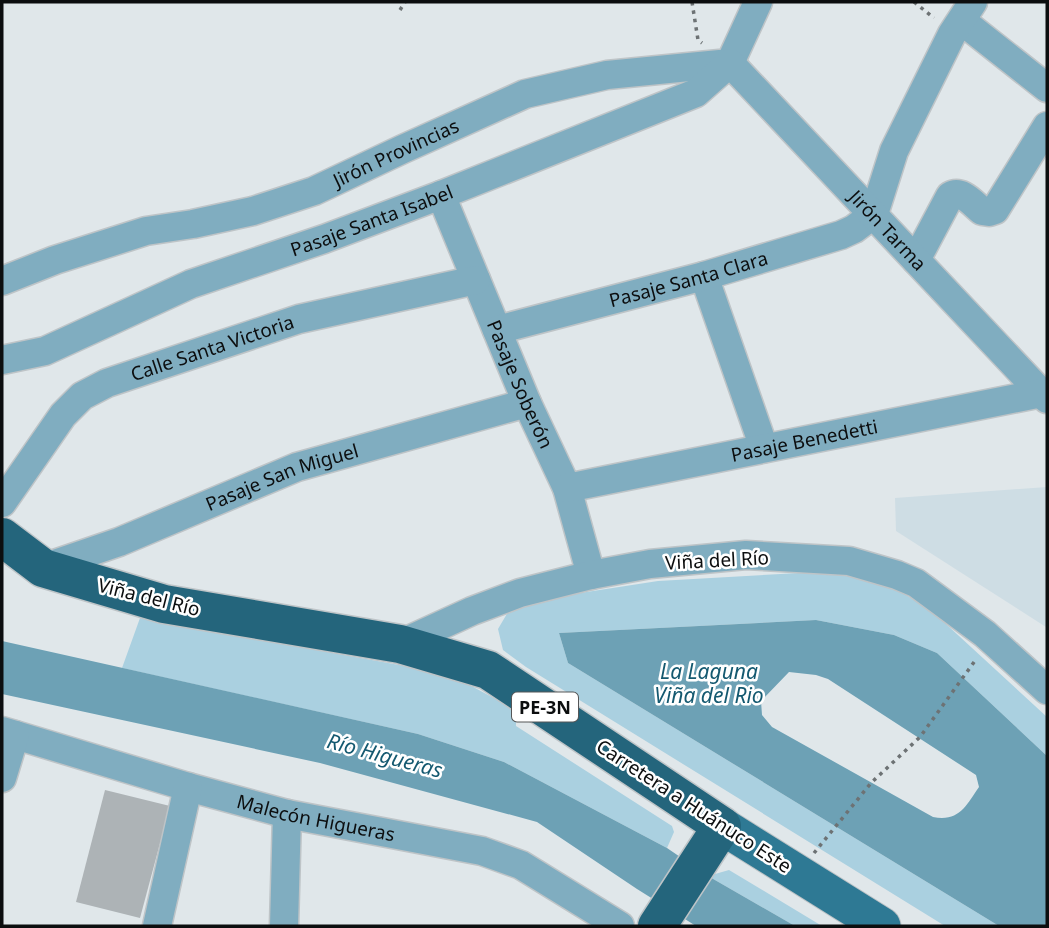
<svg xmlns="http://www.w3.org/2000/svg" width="1049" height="928" font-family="'Noto Sans',sans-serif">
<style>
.built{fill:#cedde4}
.green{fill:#aad0e0}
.water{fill:#6da1b5;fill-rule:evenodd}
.building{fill:#adb3b6}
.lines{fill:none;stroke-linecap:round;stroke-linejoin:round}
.minor-casing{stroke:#bec4c7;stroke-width:31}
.major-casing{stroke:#bec4c7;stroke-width:39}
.highway-casing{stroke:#bec4c7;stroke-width:41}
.path{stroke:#6d7274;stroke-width:3.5;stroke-dasharray:3.5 5;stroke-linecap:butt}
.minor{stroke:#80adc0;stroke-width:28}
.major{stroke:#2e7994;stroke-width:37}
.highway{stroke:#24657c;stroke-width:38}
.labels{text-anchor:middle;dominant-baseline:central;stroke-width:5;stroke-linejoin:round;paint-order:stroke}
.shield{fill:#fff;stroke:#555657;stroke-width:2}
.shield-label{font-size:18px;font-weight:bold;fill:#0c0e0f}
.street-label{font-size:19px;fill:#0c0e0f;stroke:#fff}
.water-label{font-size:21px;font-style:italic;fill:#145970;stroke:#fff}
</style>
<rect width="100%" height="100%" fill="#e0e7ea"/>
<!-- built -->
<path class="built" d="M1047,487l-1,140 -150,-96 -1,-33z"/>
<!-- green -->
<path class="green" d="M799,573h45l45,11 45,29 113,104v39l-110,-103 -43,-18 -78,-15 -257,13 9,30 431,263h-54l-419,-259 -23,-17 -5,-21 10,-17 20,-11 130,-20z
M140,618l309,56 67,36v16l156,100 2,6 -7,16 -163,-86 -86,-28 -296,-66z
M729,870l93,56h-27l-87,-50z"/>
<!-- water -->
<path class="water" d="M816,620l78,15 43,18 110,103v170h-48l-431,-263 -9,-30zM789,672l27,3 12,4 148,96 3,12c-13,19 -20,35 -46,30l-161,-90 -10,-12 -1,-14z
M2,641l416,93 86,28 163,86 41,28 87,50h-99l-59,-37 -100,-67 -217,-59 -318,-69z"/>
<!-- building -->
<path class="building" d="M105,790l65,16 -30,112 -64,-16z"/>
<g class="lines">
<defs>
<g id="minor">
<path d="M962,21l85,67"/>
<path id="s1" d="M441,195l86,208 40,85 24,87"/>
<path d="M916,260l34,-64c12,-7 23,8 32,15l7,1 6,-2 52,-84"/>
<path d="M704,276l60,172"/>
<path id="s2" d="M2,281l53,-21 91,-29 47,-7 60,-13 61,-20 89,-42 122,-55 82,-19 123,-12 28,-61"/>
<path id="s3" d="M497,330l207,-54 137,-41 13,-6 20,-15 20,-63 58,-117 21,-32"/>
<path id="s4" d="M2,360l43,-9 146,-67 133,-45 117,-44 255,-102 34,-30 317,336"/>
<path id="s5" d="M567,488l475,-95"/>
<path id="s6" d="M2,503l61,-88 19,-19 25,-13 192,-64 177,-39"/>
<path id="s7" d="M43,568l76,-26 178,-75 230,-64"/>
<path d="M400,644l72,-33 48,-18 71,-18 59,-11 96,-9 103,6 48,14 19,8 69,51 62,56"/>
<path id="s8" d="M2,731l186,56 99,27 195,37 39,14 99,61"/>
<path d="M2,778l13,-43"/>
<path d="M157,926l31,-139"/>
<path d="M284,926l3,-112"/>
</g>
<path id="major" d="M722,826l160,100"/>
<path id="highway" d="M2,537l41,31 121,36 236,40 88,26 234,156 -65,100"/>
</defs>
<!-- minor casing -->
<use href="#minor" class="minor-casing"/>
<!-- major casing -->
<use href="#major" class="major-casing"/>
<!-- highway casing -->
<use href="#highway" class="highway-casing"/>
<!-- path -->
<path class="path" d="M692,2l6,38 4,3
M914,2l20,16
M400,10l5,-8
M814,853l57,-70 49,-46 57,-79"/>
<!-- minor -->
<use href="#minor" class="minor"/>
<!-- major -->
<use href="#major" class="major"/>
<!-- highway -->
<use href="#highway" class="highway"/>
</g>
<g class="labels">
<!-- shield labels -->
<rect class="shield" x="512" y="692.5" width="66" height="29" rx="5"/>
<g class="shield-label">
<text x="545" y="707">PE-3N</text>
</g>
<!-- street labels -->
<g class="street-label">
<text stroke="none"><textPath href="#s2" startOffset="416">Jirón Provincias</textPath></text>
<text stroke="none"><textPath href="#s4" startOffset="396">Pasaje Santa Isabel</textPath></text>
<text stroke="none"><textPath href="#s4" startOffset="1020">Jirón Tarma</textPath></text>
<text stroke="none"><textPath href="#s3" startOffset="198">Pasaje Santa Clara</textPath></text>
<text stroke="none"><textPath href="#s6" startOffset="273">Calle Santa Victoria</textPath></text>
<text stroke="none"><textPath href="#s1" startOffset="205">Pasaje Soberón</textPath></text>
<text stroke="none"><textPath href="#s5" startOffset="242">Pasaje Benedetti</textPath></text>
<text stroke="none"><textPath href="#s7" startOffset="256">Pasaje San Miguel</textPath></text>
<text transform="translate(717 560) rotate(-3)">Viña del Río</text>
<text transform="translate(149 597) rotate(14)">Viña del Río</text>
<text transform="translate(694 806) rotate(33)">Carretera a Huánuco Este</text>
<text stroke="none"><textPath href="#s8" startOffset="326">Malecón Higueras</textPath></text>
</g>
<!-- water labels -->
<g class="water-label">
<text x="709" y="671">La Laguna<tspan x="709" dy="24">Viña del Rio</tspan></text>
<text transform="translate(385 755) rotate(15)">Río Higueras</text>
</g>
</g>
<!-- border -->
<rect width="1049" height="928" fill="none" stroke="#0c0e0f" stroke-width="7"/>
</svg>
